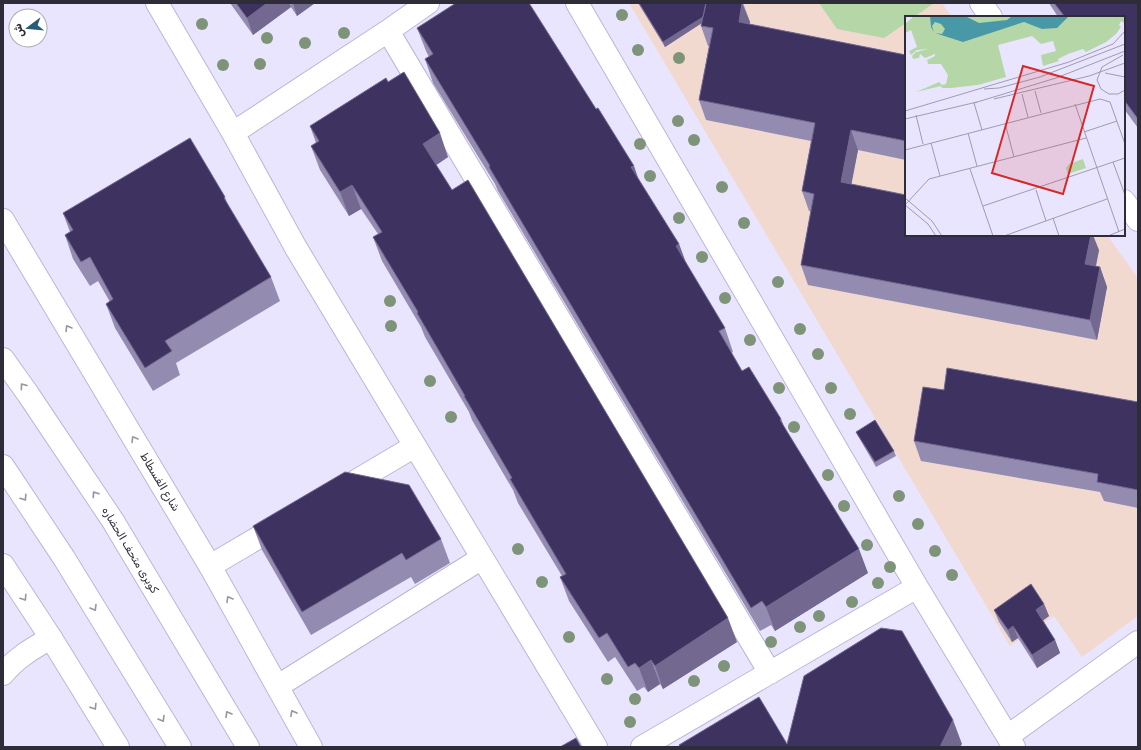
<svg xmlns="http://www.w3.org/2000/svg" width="1141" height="750" font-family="Rubik,'Noto Sans Arabic',sans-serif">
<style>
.education{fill:#f1d9d0}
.green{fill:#b5d7a8}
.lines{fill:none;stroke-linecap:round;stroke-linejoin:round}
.minor-casing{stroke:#bcb6d5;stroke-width:24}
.major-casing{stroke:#bcb6d5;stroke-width:24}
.highway-casing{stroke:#bcb6d5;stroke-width:24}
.minor{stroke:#fff;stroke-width:22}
.major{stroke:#fff;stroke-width:22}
.highway{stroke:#fff;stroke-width:22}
.tree{fill:#7e9478}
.wall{fill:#948cb0}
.shaded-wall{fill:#726890}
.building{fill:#3e3261;stroke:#726890}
.oneway{stroke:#96969c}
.labels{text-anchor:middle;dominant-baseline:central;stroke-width:4;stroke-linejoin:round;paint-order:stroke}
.street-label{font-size:11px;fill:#2e2c38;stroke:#fff}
.inset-road{fill:none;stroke:#9f9baf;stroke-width:1}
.view{fill:#d62828;fill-opacity:0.15;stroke:#d62828;stroke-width:2}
.inset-edge{fill:none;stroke:#2e2c38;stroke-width:2}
</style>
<rect width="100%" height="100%" fill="#eae5ff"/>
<!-- education -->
<path class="education" d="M629,3h313l10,14h-46v218h201l31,43v338l-56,41 -28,-41 -44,30z"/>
<!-- green -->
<path class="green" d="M819,3h115l-20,14h-8v6l-22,15 -47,-9z"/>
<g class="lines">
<defs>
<path id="minor" d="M157,3l76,130 63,115 300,499
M577,3l340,584 97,160
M981,3l10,14
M388,31l382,642
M233,133l155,-102 40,-28
M1124,201l14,19
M339,491l76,-45
M210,566l73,-43
M3,674c13,-16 30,-26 48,-36
M278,686l204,-128
M1008,736l130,-94
M642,747l275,-160"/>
<path id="major" d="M3,220l207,346 101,181
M3,565l48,73 67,109"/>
<path id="highway" d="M3,359l25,35 85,127 135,226
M3,466l61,92 116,189"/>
</defs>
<!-- minor casing -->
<use href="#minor" class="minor-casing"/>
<!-- major casing -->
<use href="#major" class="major-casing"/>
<!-- highway casing -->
<use href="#highway" class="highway-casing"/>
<!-- minor -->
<use href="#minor" class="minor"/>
<!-- major -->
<use href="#major" class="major"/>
<!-- highway -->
<use href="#highway" class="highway"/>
</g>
<!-- trees -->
<g class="tree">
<circle cx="622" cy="15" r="6"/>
<circle cx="202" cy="24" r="6"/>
<circle cx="344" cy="33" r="6"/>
<circle cx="267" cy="38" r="6"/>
<circle cx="305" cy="43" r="6"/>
<circle cx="638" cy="50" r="6"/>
<circle cx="679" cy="58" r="6"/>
<circle cx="260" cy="64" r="6"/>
<circle cx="223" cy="65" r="6"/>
<circle cx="678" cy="121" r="6"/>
<circle cx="694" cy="140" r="6"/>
<circle cx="640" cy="144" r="6"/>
<circle cx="650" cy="176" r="6"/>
<circle cx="722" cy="187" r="6"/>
<circle cx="679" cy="218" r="6"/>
<circle cx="744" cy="223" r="6"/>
<circle cx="702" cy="257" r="6"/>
<circle cx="778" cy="282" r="6"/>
<circle cx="725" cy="298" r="6"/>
<circle cx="390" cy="301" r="6"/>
<circle cx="391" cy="326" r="6"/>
<circle cx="800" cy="329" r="6"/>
<circle cx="750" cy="340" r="6"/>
<circle cx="818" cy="354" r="6"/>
<circle cx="430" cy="381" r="6"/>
<circle cx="779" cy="388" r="6"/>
<circle cx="831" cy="388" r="6"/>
<circle cx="850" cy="414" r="6"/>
<circle cx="451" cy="417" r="6"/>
<circle cx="794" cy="427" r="6"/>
<circle cx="828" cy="475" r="6"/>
<circle cx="899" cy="496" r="6"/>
<circle cx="844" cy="506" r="6"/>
<circle cx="918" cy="524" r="6"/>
<circle cx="867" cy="545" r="6"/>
<circle cx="518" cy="549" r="6"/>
<circle cx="935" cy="551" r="6"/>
<circle cx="890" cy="567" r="6"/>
<circle cx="952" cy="575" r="6"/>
<circle cx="542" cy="582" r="6"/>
<circle cx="878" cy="583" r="6"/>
<circle cx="852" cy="602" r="6"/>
<circle cx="819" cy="616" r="6"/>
<circle cx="800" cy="627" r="6"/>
<circle cx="569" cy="637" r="6"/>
<circle cx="771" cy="642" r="6"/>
<circle cx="724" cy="666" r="6"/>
<circle cx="607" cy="679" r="6"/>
<circle cx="694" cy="681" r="6"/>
<circle cx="635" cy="699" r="6"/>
<circle cx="630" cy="722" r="6"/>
</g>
<!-- wall -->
<path class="wall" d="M230,3h85l-18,13 -6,-9 -38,28z
M638,3h105l7,19 -1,2 157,31v105l-48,-10 -7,34 248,66 -3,16 4,1 7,20 -10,53 -289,-55 -7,-20 10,-54h-2l-7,-20 9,-50 -105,-21 -7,-20 10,-54h-1l-7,-20 1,-3 -37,24z
M1049,3h89v125l-14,-19v-92h-66z
M417,28l221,151 41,65 7,20 39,64 8,24 -2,1 11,18 39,48 4,11 83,143 -93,58 -4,-6 -11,6 -262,-440 -3,-7 -62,-101 -8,-24 4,-2 -3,-6z
M388,82l60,75 -12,8 301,477 -74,47 -3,-5 -12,8 -4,-5 -7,4 -22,-34 -7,5 -39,-61 -9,-24 2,-1 -44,-73 -5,-13 -41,-70 -3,-8 -44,-75 -4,-10 -39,-66 -9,-24 5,-3 -17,-25 -12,7 -29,-46 -9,-24 5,-3 -6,-17z
M225,197l3,9 43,71 9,24 -104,62 4,12 -27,16 -38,-63 -9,-24 4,-2 -12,-21 -8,5 -17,-27 -8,-24 5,-3 -7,-19z
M1138,402v106l-34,-7 -4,-9 -179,-31 -7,-20z
M856,432l38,19 2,5 -20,11 -18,-31z
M253,526l188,13 9,24 -35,21 -4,-7 -100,58 -49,-85z
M1044,604l5,12 -6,4 12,20 5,13 -23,15 -19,-30 -6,4 -13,-20 -5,-12z"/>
<!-- shaded-wall -->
<path class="shaded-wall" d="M267,3h22l2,4 -38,28 -6,-17z
M293,3h22l-18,13z
M742,3l8,19 -4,20 -7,-20z
M713,10l1,5 -49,32 -2,-5z
M851,130l7,20 -10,52 -7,-20z
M440,133l8,24 -16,11 -9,-24z
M634,166l8,23 -11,-22z
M352,185l9,24 -12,7 -9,-24z
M1091,235h2l6,15 -7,34 -7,-20z
M679,244l9,24 -12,-22z
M1100,267l7,20 -10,53 -7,-20z
M781,419l9,24 -10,-23z
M859,549l9,24 -93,58 -9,-24z
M1044,604l5,12 -8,6 -5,-12z
M728,618l9,24 -74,47 -8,-23z
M1013,626l5,12 -6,4 -4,-12z
M1055,640l5,13 -23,15 -5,-13z
M651,660l9,24 -12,8 -9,-24z
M953,720l9,24 -2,3h-20z"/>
<!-- building -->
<path class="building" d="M236,3h31l-20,15z
M456,3h73l67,106 2,-1 36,58 -3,1 48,77 -3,2 49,82 -6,3 23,40 7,-4 32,52 -1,1 79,129 -93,58 -4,-6 -11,7 -262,-441 1,-1 -65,-107 8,-5 -16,-26z
M639,3h67l-3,14 -40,25z
M706,3h36l-3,19 167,33v86l-55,-11 -10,52 65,13v40h185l-6,29 15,3 -10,53 -289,-55 13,-71 -12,-3 13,-68 -116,-23 14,-72 -12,-2z
M1054,3h84v116l-14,-19v-83h-59z
M404,72l36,61 -17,11 29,46 16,-10 260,438 -73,48 -4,-6 -12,8 -4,-5 -7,4 -21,-34 -8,5 -39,-61 6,-3 -56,-95 2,-1 -48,-82h1l-48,-83 1,-1 -45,-75 9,-5 -30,-47 -12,7 -29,-46 8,-5 -9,-15 76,-48 2,4z
M190,138l35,59 -1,1 47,79 -106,64 7,10 -27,17 -39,-64 7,-5 -23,-42 -9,5 -16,-27 8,-5 -10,-17z
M947,368l191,34v88l-41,-8 1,-8 -184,-33 9,-54 21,3z
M875,420l19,31 -19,11 -19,-30z
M345,472l64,13 32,54 -35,21 -4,-7 -100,59 -49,-86z
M1031,584l13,20 -8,6 19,30 -23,15 -19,-29 -5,4 -14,-20z
M881,628l21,3 51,89 -13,27h-260l-1,-2 80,-48 28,47 17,-68z
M576,738l5,9h-21z"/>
<!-- one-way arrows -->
<defs><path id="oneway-chevron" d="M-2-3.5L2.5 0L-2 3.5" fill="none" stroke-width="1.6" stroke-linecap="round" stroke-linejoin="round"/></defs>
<g class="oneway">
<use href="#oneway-chevron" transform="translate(68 328) rotate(-121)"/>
<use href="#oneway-chevron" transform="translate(23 386) rotate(-126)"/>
<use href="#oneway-chevron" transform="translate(134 439) rotate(-121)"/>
<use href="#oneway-chevron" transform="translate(95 494) rotate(-124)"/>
<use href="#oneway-chevron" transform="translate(24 498) rotate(57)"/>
<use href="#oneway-chevron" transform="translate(24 598) rotate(57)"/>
<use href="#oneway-chevron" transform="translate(229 599) rotate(-120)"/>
<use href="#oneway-chevron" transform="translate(94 608) rotate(59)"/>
<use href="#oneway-chevron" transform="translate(94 707) rotate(58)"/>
<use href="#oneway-chevron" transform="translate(293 713) rotate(-119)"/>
<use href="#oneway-chevron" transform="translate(228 714) rotate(-121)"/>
<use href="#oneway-chevron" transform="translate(162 719) rotate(59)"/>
</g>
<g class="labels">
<!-- street labels -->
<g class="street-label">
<text transform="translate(160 482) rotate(59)">شارع الفسطاط</text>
<text transform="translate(130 550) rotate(59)">كوبرى متحف الحضاره</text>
</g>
</g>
<!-- overview -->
<g transform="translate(905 16)">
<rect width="220" height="220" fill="#eae5ff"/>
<path d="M9,0h211v3l-1,4 -3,-2 -2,4 2,2 -5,7 -10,8 -20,10 -3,-3 -15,5 -10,5 1,2 -16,5 -2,-11 15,-4 -3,-10 -12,3 -9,-8 -34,9 8,32 -28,8 -27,3h-9l-1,-2 -25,6 23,-10 3,3 4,-1 2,-9 -7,-11h-13l-1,-4 8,-4v-2l-10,4 -5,-4 -1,4 -6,1 -1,-3 4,-4 12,-3 -11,1 -6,5 -2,-4 8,-4 -6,-17 -6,3v-9zM178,143l3,9 -18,6 -2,-6 3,-4z" fill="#b5d7a8"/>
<path d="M25,0h35l14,7 28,-3 5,-4h57l-12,12 -15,1 -18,-7 -61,20 -28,-9 7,1 3,-5 -4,-5 -6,-2 -3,4 2,6 -3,-5z" fill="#4998a8"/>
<path class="inset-road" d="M218,39l-21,12 -5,13 4,9 8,5h9l7,-4M200,57l20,4M79,73l15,-1 41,-11 85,-33M130,75l6,22M117,78l6,23M89,83l95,-23 36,-13M69,87l8,27M69,87l82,-25 69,-27M170,88l44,128M0,95l164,-49 44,-18 12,-13M11,99l7,29M0,103l72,-17M100,107l9,34M179,116l33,-11M63,117l9,33M26,127l9,33M0,134l195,-51 10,3 15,42M208,146l12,33M65,153l23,67M131,174l10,31M0,182l27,23 10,15M0,189l24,-26 157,-41M0,189l23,19 8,12M78,190l142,-48M148,202l6,18M99,220l103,-37M203,220l17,-7"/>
<path class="view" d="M118,50l71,20 -31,108 -71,-21z"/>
<rect width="220" height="220" class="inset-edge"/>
</g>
<!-- border -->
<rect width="1141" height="750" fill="none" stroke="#2e2c38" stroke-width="8"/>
<!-- north arrow -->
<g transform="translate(28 28) rotate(254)"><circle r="19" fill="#ffffff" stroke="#ababaf"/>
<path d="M0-3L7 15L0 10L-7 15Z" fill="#285c78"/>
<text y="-6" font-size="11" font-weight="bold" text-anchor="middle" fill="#2e2c38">ش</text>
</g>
</svg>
